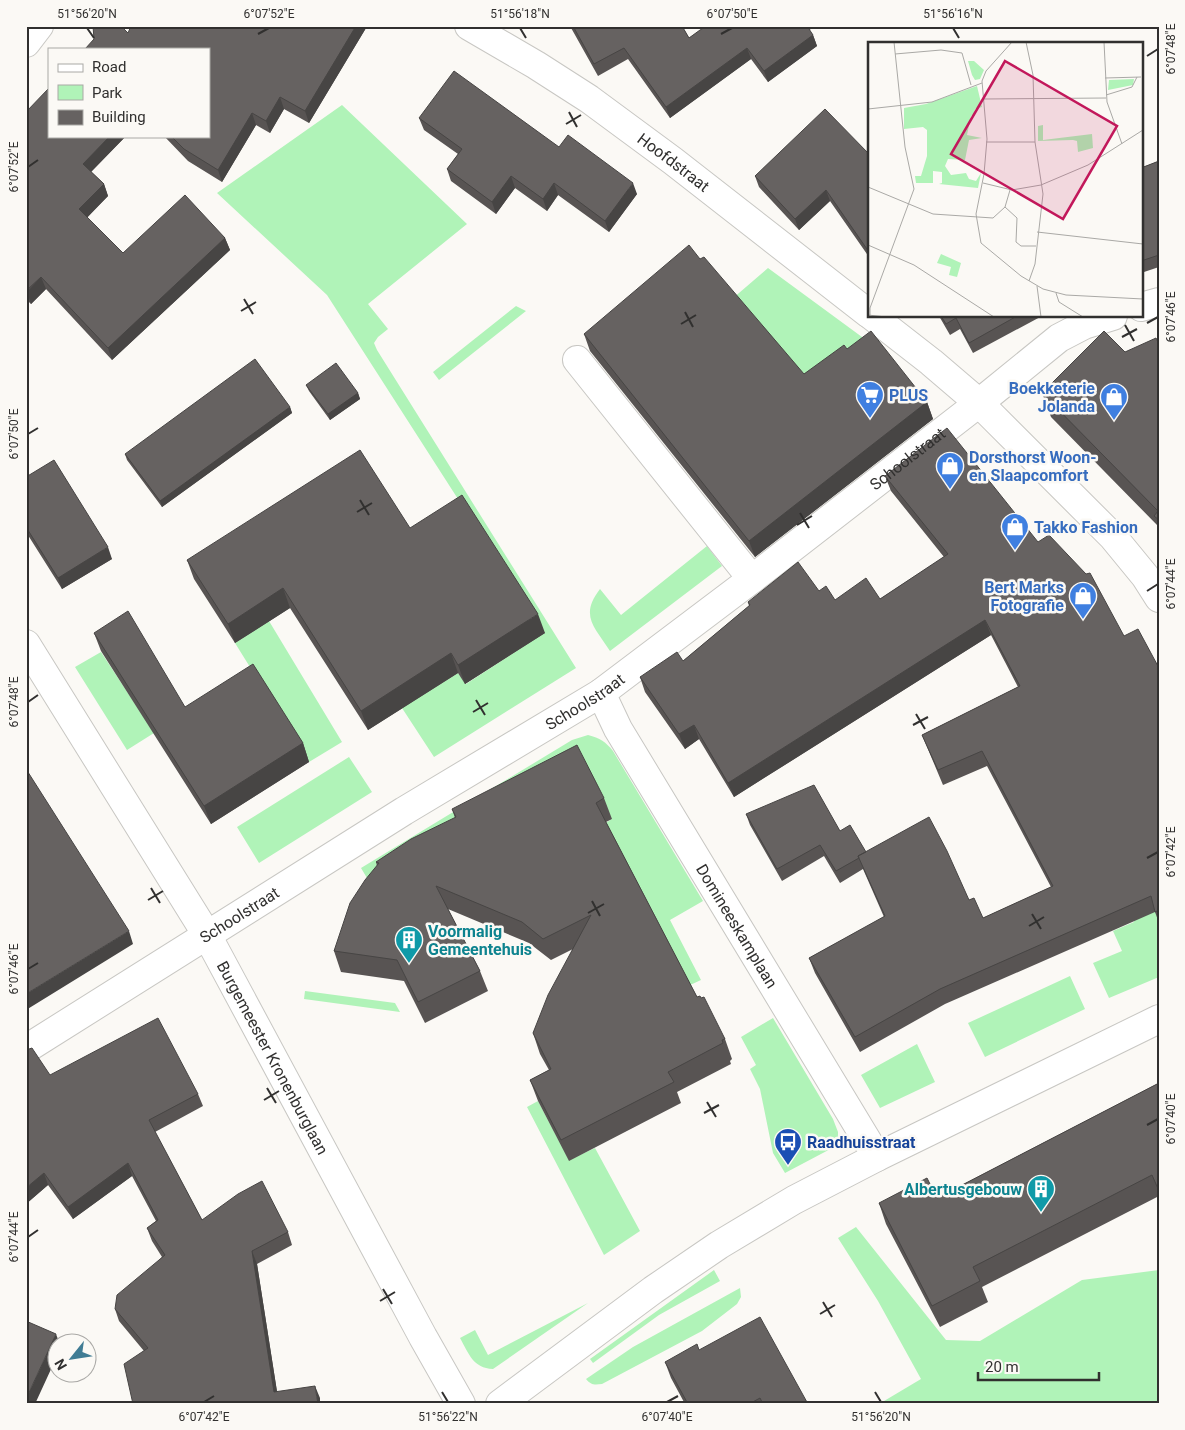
<svg xmlns="http://www.w3.org/2000/svg" width="1185" height="1430" font-family="Roboto,sans-serif">
<style>
.green{fill:#b0f3b8}
.lines{fill:none;stroke-linecap:round;stroke-linejoin:round}
.minor-casing{stroke:#c8c7c3;stroke-width:30}
.minor{stroke:#fff;stroke-width:28}
.wall{fill:#585453}
.shaded-wall{fill:#474544}
.building{fill:#666261;stroke:#474544}
.ticks{fill:none;stroke:#31302f;stroke-width:2}
.labels{text-anchor:middle;dominant-baseline:central;stroke-width:5;stroke-linejoin:round;paint-order:stroke}
.street-label{font-size:16px;fill:#31302f;stroke:#fbf9f5}
.shop-label{font-size:16px;font-weight:bold;fill:#366cbe;stroke:#fbf9f5;text-anchor:start}
.culture-label{font-size:16px;font-weight:bold;fill:#0d838f;stroke:#fbf9f5;text-anchor:start}
.transit-label{font-size:16px;font-weight:bold;fill:#164399;stroke:#fbf9f5;text-anchor:start}
.inset-road{fill:none;stroke:#aaa9a6;stroke-width:1}
.view{fill:#c2185b;fill-opacity:0.15;stroke:#c2185b;stroke-width:2.5}
.inset-edge{fill:none;stroke:#31302f;stroke-width:2.5}
.neatline{fill:none;stroke:#31302f;stroke-width:2}
.ticks-label{font-size:12px;text-anchor:middle;fill:#31302f}
</style>
<rect width="100%" height="100%" fill="#fbf9f5"/>
<!-- green -->
<path class="green" d="M342,105l125,119 -99,80 20,25 -10,8 -4,6 3,7 199,318 -142,89 -32,-49 56,-35 8,11 78,-51 -217,-338 -110,-102z
M768,268l109,80 -66,44 -79,-93z
M516,306l10,5 -87,69 -6,-8z
M707,546l15,20 -112,85c-15,-24 -31,-35 -10,-62l21,26z
M269,621l73,121 -33,20 -74,-119z
M101,652l53,81 -27,17 -52,-83z
M588,735c12,3 18,7 25,16l90,150 -33,19 31,60 -13,6 -84,-162 8,-5 -245,59 -6,-10 211,-128z
M349,757l23,35 -113,71 -22,-36z
M1155,906l4,15v56l-50,21 -16,-35 29,-12 -9,-20 21,-9 -2,-6z
M1070,976l15,33 -100,48 -17,-34z
M305,991l90,12 5,9 -96,-13z
M773,1018l60,101 5,13v13l-53,28 -12,-20 -13,-64 -10,-20 6,-4 -15,-28z
M917,1044l18,38 -55,26 -19,-33z
M538,1101l31,59 26,-12 45,83 -36,24 -77,-148z
M856,1227l90,113 34,1 102,-61 77,-10v134h-280l42,-25 -43,-78 -40,-63z
M714,1270l6,11 -61,34 -66,48 -3,-4z
M740,1288l1,9 -4,7 -35,27 -100,53c-8,1 -11,1 -16,-5l47,-32z
M588,1303l-95,66c-20,-1 -24,-15 -33,-31l15,-8 13,25z"/>
<g class="lines">
<defs>
<g id="minor">
<path id="s1" d="M469,26l67,39 53,34 84,62 196,153"/>
<path d="M26,43l13,-17"/>
<path d="M1141,307l18,-5"/>
<path d="M872,316l59,46 48,41 134,134 32,39 14,22"/>
<path d="M577,360l175,219"/>
<path id="s2" d="M26,644l181,291 216,402 38,67"/>
<path id="s3" d="M601,693l17,36 259,428"/>
<path id="s4" d="M26,1049l378,-238 197,-118 151,-114 227,-176 80,-65 25,-13 29,-9"/>
<path d="M500,1404l153,-114 66,-45 75,-45 83,-43 282,-138"/>
</g>
</defs>
<!-- minor casing -->
<use href="#minor" class="minor-casing"/>
<!-- minor -->
<use href="#minor" class="minor"/>
</g>
<!-- wall -->
<path class="wall" d="M570,26h112l7,12 18,-12h110l-8,4 4,5 4,11 -49,36 -17,-23 -81,59 -42,-59 -30,17z
M366,28l-57,95 -25,-14 -14,24 -14,-8 -34,57 -34,-21 -24,-25h45l-81,-103z
M26,112l23,24h77l-35,36 13,12 4,12 -21,21 36,36 102,-15 5,12 -118,110 -66,-71 -15,15 -5,-5z
M419,118l140,29 78,47 -28,38 -51,-37 -11,16 -32,-23 -19,26 -45,-33 -4,-12 11,-15 -34,-24z
M869,154v103l-39,-56 -31,29 -40,-43 -4,-11z
M1159,161v106l-18,6v-105z
M939,316h103l-69,37 -13,-24 -10,6z
M584,334l220,40 43,-25 80,53 6,17 -178,138 -165,-206z
M1159,344v185l-2,-4 -106,-108 -9,-24 83,-41z
M306,385l52,8 2,6 -30,21 -21,-29z
M290,407l2,6 -130,94 -35,-47 -2,-6z
M885,476l153,66 86,94 35,32v255l-4,-11 -210,92 -85,48 -45,-79 -6,-15 75,-41 -21,-48 -23,14 -16,-27 -42,25 -32,-56 -4,-11 94,17 26,21 103,48 14,18 68,-31 -64,-121 -44,19 -21,-50 96,-48 -27,-52 -257,162 -35,-58 -14,10 -40,-57 -5,-15 43,-16 66,-55 -1,-4 71,-11 16,9 45,-1 64,-42 -53,-66z
M26,477l86,82 -50,30 -36,-57z
M410,528l135,105 -80,51 -7,-11 -90,57 -78,-122 -55,35 -41,-64 -7,-19z
M94,633l91,74 118,36 6,19 -98,62 -110,-173z
M604,798l8,21 -6,3 91,175 28,42 7,20 -2,2 1,3 -54,28 4,11 -112,58 -31,-60 -8,-21 19,-10 -9,-16 -7,-21 40,-84 -22,11 -22,-17 -81,-34 32,62 8,20 -63,32 -21,-42 -63,-9 -7,-21 43,-85 -1,-4 79,-44 -3,-9z
M50,1075l148,19 5,12 -48,26 47,88 86,12 4,13 -35,19 20,128 43,6v6h-187l11,-53 -25,-30 -4,-12 47,-52 -10,-16 -5,-13 9,-7 -24,-45 -59,43 -25,-34 -22,19z
M1159,1083v113l-177,91 6,15 -48,25 -54,-103 -7,-21 58,-5z
M699,1350l109,54h-123l-14,-26 -6,-16z"/>
<!-- shaded-wall -->
<path class="shaded-wall" d="M356,26h9l1,2 -57,95 -4,-12z
M813,35l4,11 -49,36 -4,-11z
M747,48l4,11 -81,59 -4,-11z
M280,97l4,12 -14,24 -4,-12z
M252,113l4,12 -34,57 -4,-12z
M110,136h16l-39,40 -4,-12z
M511,176l4,12 -19,26 -4,-12z
M554,183l4,12 -11,16 -4,-12z
M633,183l4,11 -28,38 -4,-11z
M104,184l4,12 -24,25 -5,-12z
M826,190l4,11 -31,29 -4,-11z
M225,238l5,12 -118,110 -4,-12z
M41,277l5,12 -15,15 -4,-12z
M358,393l2,6 -30,21 -2,-6z
M927,402l6,17 -178,138 -6,-16z
M290,407l2,6 -130,94 -2,-6z
M108,547l4,12 -50,30 -4,-11z
M283,588l7,20 -55,35 -7,-19z
M538,614l7,19 -80,51 -7,-19z
M985,620l6,15 -257,162 -6,-14z
M451,653l7,20 -90,57 -7,-19z
M694,725l5,14 -14,10 -6,-15z
M303,743l6,19 -98,62 -7,-18z
M129,931l4,13 -107,66v-16z
M128,1163l4,13 -59,43 -5,-12z
M44,1173l4,12 -22,19v-16z
M252,1251l5,13 22,140 -5,-12z
M56,1334l3,8h-1v12l-23,50h-9v-5z
M315,1386l5,12v6h-2z"/>
<!-- building -->
<path class="building" d="M93,26h28l7,7 3,-7h225l-51,85 -25,-14 -14,24 -14,-8 -34,57 -34,-21 -13,-13h38v-87h-124l9,-10z
M573,26h109l7,12 11,-8 7,-4h100l6,9 -49,36 -17,-23 -81,59 -42,-59 -30,16z
M454,71l105,76 9,-12 65,48 -28,38 -51,-38 -11,16 -32,-23 -19,26 -45,-33 15,-20 -43,-31z
M49,88v48h61l-27,28 21,20 -25,25 44,44 62,-58 40,43 -117,110 -67,-71 -15,14v-179z
M825,109l44,45v98l-43,-62 -31,29 -40,-43z
M1159,161v94l-18,6v-93z
M689,245l11,14 4,-2 100,117 40,-29 3,4 24,-18 56,71 -178,139 -165,-207z
M941,316h76l-48,27 -13,-25 -10,6z
M1104,331l21,21 31,-14 3,6v176l-5,-4 4,-5 -116,-118z
M255,359l35,48 -130,94 -35,-47z
M336,363l22,30 -30,21 -22,-29z
M947,428l91,114 11,-7 37,39 4,-1 34,63 14,-7 21,39v242l-4,2 -4,-16 -211,93 -85,48 -46,-79 76,-42 -27,-60 71,-39 18,34 22,49 5,-2 9,20 70,-32 -71,-135 -44,19 -16,-35 98,-49 -35,-66 -257,163 -34,-58 -15,9 -39,-57 37,-25 6,9 67,-56 -2,-3 50,-40 21,29 7,-5 9,14 31,-22 14,21 68,-45 -63,-78z
M360,450l50,78 52,-33 76,119 -80,51 -7,-12 -90,58 -78,-123 -55,36 -41,-64z
M54,460l54,87 -50,31 -32,-51v-50z
M128,611l57,96 68,-43 50,79 -99,63 -110,-173z
M577,745l27,53 -8,5 101,194 3,-1 1,2 3,-1 21,42 -3,1 1,3 -55,29 6,10 -113,58 -31,-60 21,-11 -18,-36 15,-38 43,-80 -48,24 -21,-17 -86,-36 44,85 -62,31 -21,-42 -63,-9 16,-48 15,-23 14,-17 -3,-1 35,-23 45,-22 -4,-8z
M26,769l103,162 -103,63z
M814,785l26,46 10,-6 16,27 -8,4 1,2 -23,13 -16,-26 -43,24 -31,-55z
M158,1018l40,76 -49,26 53,100 36,-26 24,-13 26,51 -36,19 22,141 41,-6 3,18h-185l-9,-40 24,-16 -33,-39 2,-14 48,-40 -18,-27 11,-8 -30,-57 -60,44 -24,-34 -18,15v-138l6,-2 18,27z
M1159,1083v108l-7,-16 -179,92 7,14 -48,25 -53,-103 48,-25 10,20z
M760,1317l48,87h-45l-3,-6 -11,6h-61l-23,-42 32,-18 2,6z
M26,1321l30,13 -30,65z"/>
<!-- ticks -->
<path class="ticks" d="M87,28l7,10M520,28l6,10M953,28l6,10M258,34l11,-6M721,34l11,-6M1147,56l11,-7M569,112l8,15M566,124l15,-9M28,167l10,-7M244,299l9,15M241,311l15,-9M685,312l8,15M1147,323l11,-6M681,324l15,-9M1125,325l9,16M1122,337l15,-8M28,434l10,-6M360,500l9,15M357,512l15,-9M800,513l9,15M797,525l15,-9M1147,591l11,-7M476,700l9,15M28,702l10,-7M473,712l15,-9M916,714l9,15M913,725l15,-8M1147,858l11,-6M151,888l9,15M148,900l15,-9M592,901l8,15M588,913l16,-9M1032,914l9,15M1029,926l15,-9M28,969l10,-6M267,1088l9,15M264,1100l15,-9M707,1102l9,15M704,1113l15,-8M1147,1125l11,-6M28,1237l10,-7M383,1289l9,15M380,1301l15,-9M823,1302l9,15M820,1314l15,-9M442,1392l6,10M875,1392l6,10M204,1402l10,-6M667,1402l11,-6"/>
<!-- icons -->
<defs>
<symbol id="supermarket-pin" viewBox="-11 -11 22 30"><path d="M0 17L-7.5 6A9.5 9.5 0 1 1 7.5 6Z" fill="#3f7fe0" stroke="#fbf9f5"/><path d="M-6-5.5h2.5l.6 2H6L4.5 2H-2.5L-4.4-4H-6ZM-1.5 3.2a1.3 1.3 0 1 0 .1 0ZM3 3.2a1.3 1.3 0 1 0 .1 0Z" fill="#fff"/></symbol>
<symbol id="shop-pin" viewBox="-11 -11 22 30"><path d="M0 17L-7.5 6A9.5 9.5 0 1 1 7.5 6Z" fill="#3f7fe0" stroke="#fbf9f5"/><path d="M-5-2.5h2.3a2.7 3.5 0 0 1 5.4 0H5L5.5 6h-11ZM-1.5-2.5h3a1.5 2.3 0 0 0-3 0Z" fill="#fff"/></symbol>
<symbol id="building-pin" viewBox="-11 -11 22 30"><path d="M0 17L-7.5 6A9.5 9.5 0 1 1 7.5 6Z" fill="#0f9aa8" stroke="#fbf9f5"/><path d="M-4-6H4V6H1V3H-1V6H-4ZM-2.5-4.3h1.7v1.8h-1.7ZM.8-4.3h1.7v1.8H.8ZM-2.5-1h1.7V.8h-1.7ZM.8-1h1.7V.8H.8Z" fill="#fff"/></symbol>
<symbol id="bus-pin" viewBox="-11 -11 22 30"><path d="M0 17L-7.5 6A9.5 9.5 0 1 1 7.5 6Z" fill="#1a4fb4" stroke="#fbf9f5"/><path d="M-5-6H5V4H4V6H2V4H-2V6H-4V4H-5ZM-3.5-4V0h7V-4ZM-3.5 1.2v1.5H-2V1.2ZM2 1.2v1.5H3.5V1.2Z" fill="#fff"/></symbol>
</defs>
<g fill-rule="evenodd">
<use href="#supermarket-pin" x="854" y="379" width="32" height="43"/>
<use href="#shop-pin" x="1098" y="381" width="32" height="43"/>
<use href="#shop-pin" x="934" y="450" width="32" height="43"/>
<use href="#shop-pin" x="999" y="511" width="32" height="43"/>
<use href="#shop-pin" x="1067" y="580" width="32" height="43"/>
<use href="#building-pin" x="393" y="924" width="32" height="43"/>
<use href="#bus-pin" x="772" y="1126" width="32" height="43"/>
<use href="#building-pin" x="1025" y="1173" width="32" height="43"/>
</g>
<g class="labels">
<!-- street labels -->
<g class="street-label">
<text stroke="none"><textPath href="#s1" startOffset="246">Hoofdstraat</textPath></text>
<text stroke="none"><textPath href="#s4" startOffset="1062">Schoolstraat</textPath></text>
<text stroke="none"><textPath href="#s4" startOffset="658">Schoolstraat</textPath></text>
<text stroke="none"><textPath href="#s4" startOffset="252">Schoolstraat</textPath></text>
<text stroke="none"><textPath href="#s3" startOffset="270">Domineeskamplaan</textPath></text>
<text stroke="none"><textPath href="#s2" startOffset="482">Burgemeester Kronenburglaan</textPath></text>
</g>
<!-- shop labels -->
<g class="shop-label">
<text x="1095" y="388" text-anchor="end">Boekketerie<tspan x="1095" dy="18">Jolanda</tspan></text>
<text x="889" y="395">PLUS</text>
<text x="969" y="457">Dorsthorst Woon-<tspan x="969" dy="18">en Slaapcomfort</tspan></text>
<text x="1034" y="527">Takko Fashion</text>
<text x="1064" y="587" text-anchor="end">Bert Marks<tspan x="1064" dy="18">Fotografie</tspan></text>
</g>
<!-- culture labels -->
<g class="culture-label">
<text x="428" y="931">Voormalig<tspan x="428" dy="18">Gemeentehuis</tspan></text>
<text x="1022" y="1189" text-anchor="end">Albertusgebouw</text>
</g>
<!-- transit labels -->
<g class="transit-label">
<text x="807" y="1142">Raadhuisstraat</text>
</g>
</g>
<!-- overview -->
<g transform="translate(868 42)">
<rect width="275" height="275" fill="#fbf9f5"/>
<path d="M100,19h6l10,9 -4,9 -5,1 -3,-5zM266,37l-1,6 -25,5 1,-10zM109,44l5,21 -7,2 -1,6 -3,1 -4,19 15,3 -13,2 -4,20 -17,-1 -3,7 6,9 15,-2 3,6 7,2 5,-8 -3,15 -39,-4 3,-1v-11l-9,-1v12h-17l-1,-7h6l6,-20v-26l-4,-3 -19,2v-21l22,-4zM175,83v15l49,-6 1,14 -15,4 -1,-11 -4,-1 -35,1v-15zM73,212l20,9 -4,14 -8,-2 2,-8 -14,-4z" fill="#b0f3b8"/>
<path class="inset-road" d="M144,0l-26,29 -4,10 5,58 -3,35 -8,40 5,29 40,33 22,13 23,6 77,4M158,0l7,33 2,67 8,52 -8,70 -6,17M236,0l3,60 15,42M27,12l46,-4 21,3 9,32M237,36l36,-1M238,53l26,-8 5,-10M116,57l122,-1M0,67l64,-7 50,-19M118,100h49M115,141l29,7 29,-5 47,-20 55,-35M0,145l65,27 60,4 12,-11 5,-17M137,165l12,11 -1,24 5,4h15M169,190l106,12M0,203l46,20 80,52M169,244l4,31M188,251l3,9 24,15M0,273l18,2M2,275v-9l44,-119 -9,-42 -11,-105"/>
<path class="view" d="M137,19l112,65 -54,93 -112,-65z"/>
<rect width="275" height="275" class="inset-edge"/>
</g>
<!-- border -->
<rect width="1185" height="1430" fill="none" stroke="#fbf9f5" stroke-width="55"/>
<!-- legend -->
<rect x="48" y="48" width="162" height="90" fill="#fbf9f5" stroke="#aaa9a6"/>
<rect x="58" y="64" width="25" height="8" fill="#ffffff" stroke="#aaa9a6"/>
<text x="92" y="72" font-size="15" fill="#31302f">Road</text>
<rect x="58" y="85" width="25" height="15" fill="#b0f3b8" stroke="#aaa9a6"/>
<text x="92" y="98" font-size="15" fill="#31302f">Park</text>
<rect x="58" y="110" width="25" height="15" fill="#666261" stroke="#aaa9a6"/>
<text x="92" y="122" font-size="15" fill="#31302f">Building</text>
<!-- north arrow -->
<g transform="translate(72 1358) rotate(240)"><circle r="24" fill="#fbf9f5" stroke="#aaa9a6"/>
<path d="M0-4L9 19L0 12L-9 19Z" fill="#407c94"/>
<text y="-8" font-size="14" font-weight="bold" text-anchor="middle" fill="#31302f">N</text>
</g>
<!-- scale -->
<path d="M978 1372v8h121v-8" fill="none" stroke="#31302f" stroke-width="2.5"/>
<text x="985" y="1372" font-size="15" fill="#31302f" stroke="#fbf9f5" stroke-width="4" paint-order="stroke">20 m</text>
<rect x="28" y="28" width="1130" height="1374" class="neatline"/>
<g class="ticks-label">
<text x="87" y="18">51°56'20"N</text>
<text x="269" y="18">6°07'52"E</text>
<text x="520" y="18">51°56'18"N</text>
<text x="732" y="18">6°07'50"E</text>
<text x="953" y="18">51°56'16"N</text>
<text transform="translate(1171 49) rotate(-90)" y="4">6°07'48"E</text>
<text transform="translate(14 167) rotate(-90)" y="4">6°07'52"E</text>
<text transform="translate(1171 317) rotate(-90)" y="4">6°07'46"E</text>
<text transform="translate(14 434) rotate(-90)" y="4">6°07'50"E</text>
<text transform="translate(1171 584) rotate(-90)" y="4">6°07'44"E</text>
<text transform="translate(14 702) rotate(-90)" y="4">6°07'48"E</text>
<text transform="translate(1171 852) rotate(-90)" y="4">6°07'42"E</text>
<text transform="translate(14 969) rotate(-90)" y="4">6°07'46"E</text>
<text transform="translate(1171 1119) rotate(-90)" y="4">6°07'40"E</text>
<text transform="translate(14 1237) rotate(-90)" y="4">6°07'44"E</text>
<text x="204" y="1421">6°07'42"E</text>
<text x="448" y="1421">51°56'22"N</text>
<text x="667" y="1421">6°07'40"E</text>
<text x="881" y="1421">51°56'20"N</text>
</g>
</svg>
